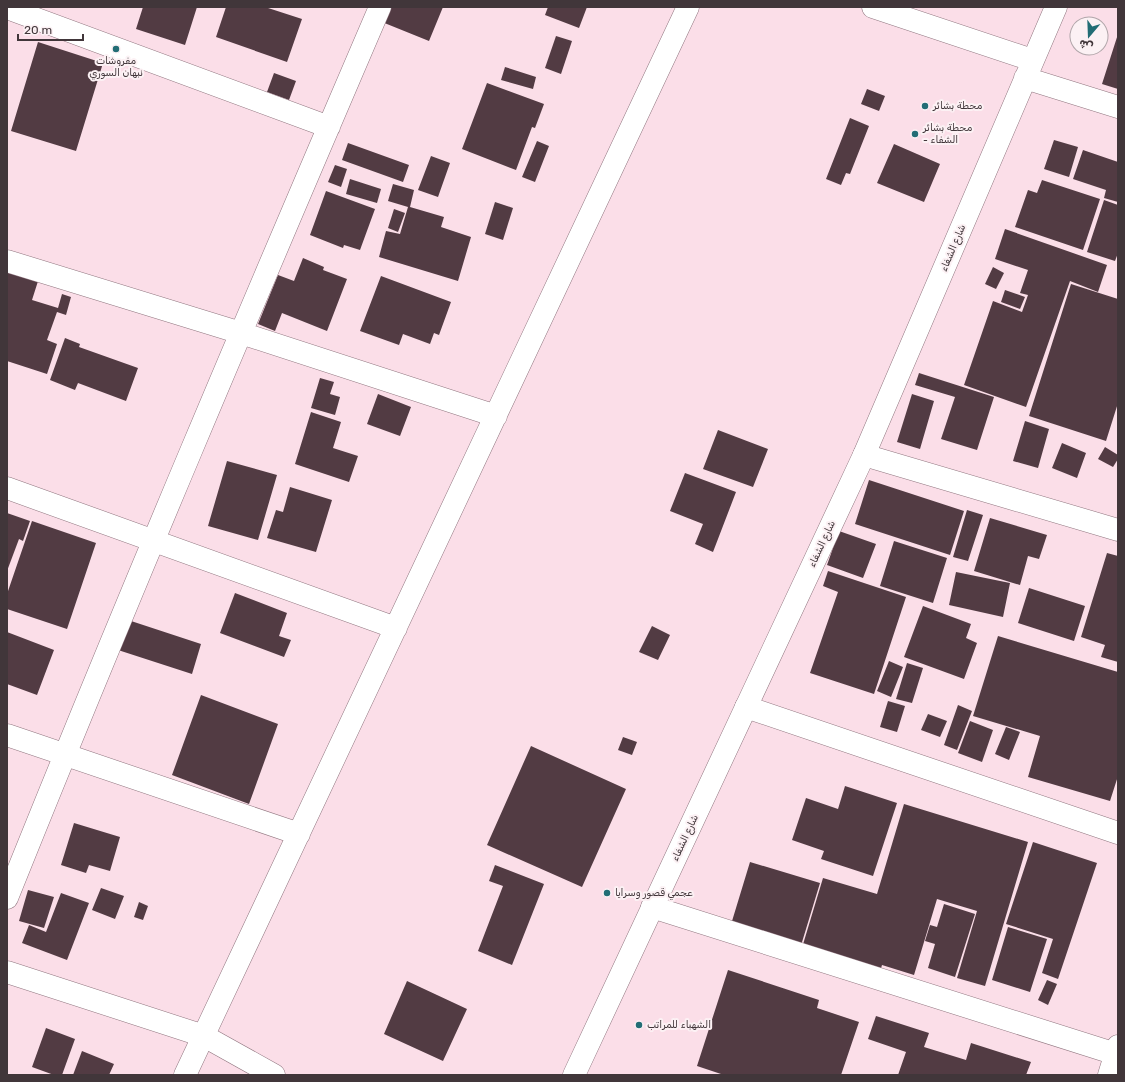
<svg xmlns="http://www.w3.org/2000/svg" width="1125" height="1082" font-family="Rubik,'Noto Naskh Arabic',sans-serif">
<style>
.building{fill:#523b43}
.lines{fill:none;stroke-linecap:round;stroke-linejoin:round}
.street-casing{stroke:#917780;stroke-width:23}
.secondary-casing{stroke:#917780;stroke-width:23}
.street{stroke:#fff;stroke-width:22}
.secondary{stroke:#fff;stroke-width:22}
.poi-dot{fill:#226d75;stroke:#fcf1f4;stroke-width:1.5}
.labels{text-anchor:middle;dominant-baseline:central;stroke-width:4;stroke-linejoin:round;paint-order:stroke}
.poi-label{font-size:10px;fill:#41363a;stroke:#fcf1f4;text-anchor:start}
.street-label{font-size:10px;fill:#41363a;stroke:#fcf1f4}
</style>
<rect width="100%" height="100%" fill="#fbdee8"/>
<!-- building -->
<path class="building" d="M143,7h54l-12,38 -49,-16z
M226,7h39l37,12 -15,43 -71,-25z
M382,7h61l-14,34 -52,-21z
M548,7h39l-8,21 -34,-13z
M1118,34v55l-16,-5z
M556,36l16,5 -11,33 -16,-6z
M38,42l65,21 -27,88 -65,-20z
M505,67l31,10 -3,12 -32,-9z
M274,73l22,8 -7,19 -22,-8z
M487,83l57,21 -9,24 -3,-1 -16,43 -54,-21z
M867,89l18,7 -6,15 -18,-7z
M850,118l19,8 -19,48 -4,-1 -5,12 -15,-6z
M1054,140l24,7 -9,30 -25,-8z
M537,141l12,5 -14,36 -13,-5z
M348,143l61,22 -6,17 -61,-22z
M894,144l46,20 -16,38 -47,-19z
M1083,150l35,12v40l-14,-4 2,-8 -33,-11z
M431,156l19,7 -12,34 -20,-7z
M335,165l12,4 -6,18 -13,-5z
M350,179l31,10 -4,14 -31,-9z
M1042,180l58,19 -17,51 -68,-23 13,-37 9,3z
M393,184l21,6 -4,17 34,10 -3,10 30,10 -13,44 -79,-24 7,-26 14,3 8,-27 -20,-6z
M326,191l49,18 -15,41 -16,-5 -1,3 -33,-13z
M1104,200l14,5v48l-3,8 -28,-9z
M495,202l18,6 -10,32 -18,-6z
M394,209l11,4 -7,19 -10,-4z
M1005,229l102,36 -9,27 -28,-11 -44,126 -62,-22 29,-84 29,11 6,-17 -8,-2 8,-23 -33,-11z
M303,258l21,9 -1,3 24,9 -20,52 -45,-18 -7,18 -17,-7 20,-49 16,6z
M7,267l32,11 -7,22 26,8 4,-14 9,3 -5,18 -9,-3 -10,28 10,4 -10,30 -40,-13z
M993,267l11,6 -8,16 -11,-5z
M381,276l70,26 -12,33 -5,-2 -4,11 -27,-10 -4,11 -39,-14z
M1071,284l47,15v104l-12,38 -77,-25z
M1005,290l20,7 -5,12 -19,-7z
M65,338l15,6 -1,3 59,21 -12,33 -48,-18 -3,7 -25,-10z
M919,373l75,24 -17,53 -36,-11 14,-42 -40,-12z
M320,378l14,4 -4,12 10,3 -5,18 -24,-7z
M378,394l33,13 -11,29 -33,-12z
M912,394l22,7 -14,48 -23,-7z
M311,412l30,10 -8,26 25,8 -9,26 -54,-18z
M1025,421l24,8 -11,39 -25,-7z
M718,430l50,19 -15,38 -50,-18z
M1062,443l24,10 -9,25 -25,-10z
M1105,447l13,8v4l-5,8 -15,-8z
M227,461l50,14 -19,65 -50,-14z
M685,473l51,19 -23,60 -18,-8 8,-20 -33,-13z
M869,480l95,31 -14,44 -95,-31z
M290,487l42,13 -16,52 -49,-14 9,-28 7,2z
M967,510l16,5 -15,46 -15,-4z
M7,513l23,8 -7,20 -4,-2 -12,32z
M990,518l57,17 -8,24 -11,-3 -8,29 -46,-14z
M32,521l64,22 -29,86 -60,-20v-15z
M839,531l37,13 -13,34 -36,-13z
M894,541l53,17 -14,45 -53,-17z
M1107,553l11,3v106l-17,-5 4,-12 -24,-8z
M828,571l78,26 -32,97 -64,-21 28,-81 -15,-6z
M956,572l54,11 -7,34 -54,-12z
M1029,588l56,18 -11,35 -56,-18z
M235,593l52,20 -8,23 12,4 -7,17 -64,-24z
M923,606l48,18 -5,14 11,5 -13,36 -60,-22z
M128,620l73,24 -9,30 -74,-24z
M652,626l18,9 -12,25 -19,-8z
M7,632l47,18 -17,45 -30,-11z
M998,636l120,36v104l-8,25 -82,-24 12,-41 -67,-20z
M889,661l14,6 -12,30 -14,-6z
M907,663l16,5 -11,35 -16,-4z
M201,695l77,29 -29,80 -77,-29z
M888,701l17,5 -8,26 -17,-5z
M958,705l14,6 -15,39 -13,-5z
M928,714l19,7 -7,16 -19,-7z
M970,721l23,9 -11,32 -24,-9z
M1006,727l14,5 -11,28 -14,-6z
M623,737l14,5 -5,13 -14,-5z
M531,746l95,43 -44,98 -95,-42z
M845,786l52,17 -24,73 -52,-17 3,-8 -32,-11 14,-42 32,11z
M904,804l124,38 -43,144 -28,-8 20,-67 -40,-12 -23,76 -32,-10 -3,10 -78,-24 22,-73 54,16z
M74,823l46,14 -10,34 -21,-6 -3,8 -25,-8z
M1033,842l64,21 -39,116 -16,-6 11,-34 -47,-15z
M750,862l70,21 -21,69 -70,-21z
M495,865l49,19 -32,81 -34,-14 25,-65 -14,-5z
M101,888l23,8 -9,23 -23,-9z
M28,890l26,7 -10,31 -25,-7z
M61,893l28,10 -22,57 -45,-17 7,-18 17,7z
M139,902l9,4 -5,14 -9,-3z
M944,904l31,10 -20,63 -27,-9 7,-24 -10,-3 5,-16 7,2z
M1008,927l39,12 -17,53 -38,-12z
M728,970l91,30 -2,8 42,14 -18,53h-117l-27,-9z
M1047,980l10,4 -9,21 -10,-5z
M407,981l60,28 -24,52 -59,-27z
M876,1016l53,17 -5,14 42,13 5,-17 60,19 -5,13h-128l8,-23 -38,-13z
M46,1028l29,11 -13,36h-8l-22,-8z
M82,1051l32,13 -5,11h-36z"/>
<g class="lines">
<defs>
<path id="street" d="M7,8l322,119
M7,261l234,72 255,83
M864,455l254,75
M7,488l389,140
M746,707l372,126
M7,735l292,99
M7,898c120,-299 246,-595 373,-891
M652,907l464,147
M7,972l197,64 70,39
M185,1075l503,-1068"/>
<path id="secondary" d="M873,7l159,53
M1025,78l93,29
M574,1075l290,-620 192,-448
M1109,1075l9,-29"/>
</defs>
<!-- street casing -->
<use href="#street" class="street-casing"/>
<!-- secondary casing -->
<use href="#secondary" class="secondary-casing"/>
<!-- street -->
<use href="#street" class="street"/>
<!-- secondary -->
<use href="#secondary" class="secondary"/>
</g>
<!-- markers -->
<g class="poi-dot">
<circle cx="116" cy="49" r="4"/>
<circle cx="925" cy="106" r="4"/>
<circle cx="915" cy="134" r="4"/>
<circle cx="607" cy="893" r="4"/>
<circle cx="639" cy="1025" r="4"/>
</g>
<g class="labels">
<!-- poi labels -->
<g class="poi-label">
<text x="116" y="61" text-anchor="middle">مفروشات<tspan x="116" dy="12">نبهان السوري</tspan></text>
<text x="933" y="106">محطة بشائر</text>
<text x="923" y="128">محطة بشائر<tspan x="923" dy="12">- الشفاء</tspan></text>
<text x="615" y="893">عجمي قصور وسرايا</text>
<text x="647" y="1025">الشهباء للمراتب</text>
</g>
<!-- street labels -->
<g class="street-label">
<text transform="translate(953 248) rotate(-67)">شارع الشفاء</text>
<text transform="translate(822 544) rotate(-65)">شارع الشفاء</text>
<text transform="translate(685 838) rotate(-65)">شارع الشفاء</text>
</g>
</g>
<!-- border -->
<rect width="1125" height="1082" fill="none" stroke="#41363a" stroke-width="16"/>
<!-- north arrow -->
<g transform="translate(1089 36) rotate(199)"><circle r="19" fill="#fcf1f4" stroke="#b1a6aa"/>
<path d="M0-3L7 15L0 10L-7 15Z" fill="#226d75"/>
<text y="-6" font-size="11" font-weight="bold" text-anchor="middle" fill="#41363a">ش</text>
</g>
<!-- scale -->
<path d="M18 34v6h65v-6" fill="none" stroke="#41363a" stroke-width="2"/>
<text x="24" y="34" font-size="12" fill="#41363a" stroke="#fcf1f4" stroke-width="3" paint-order="stroke">20 m</text>
</svg>
